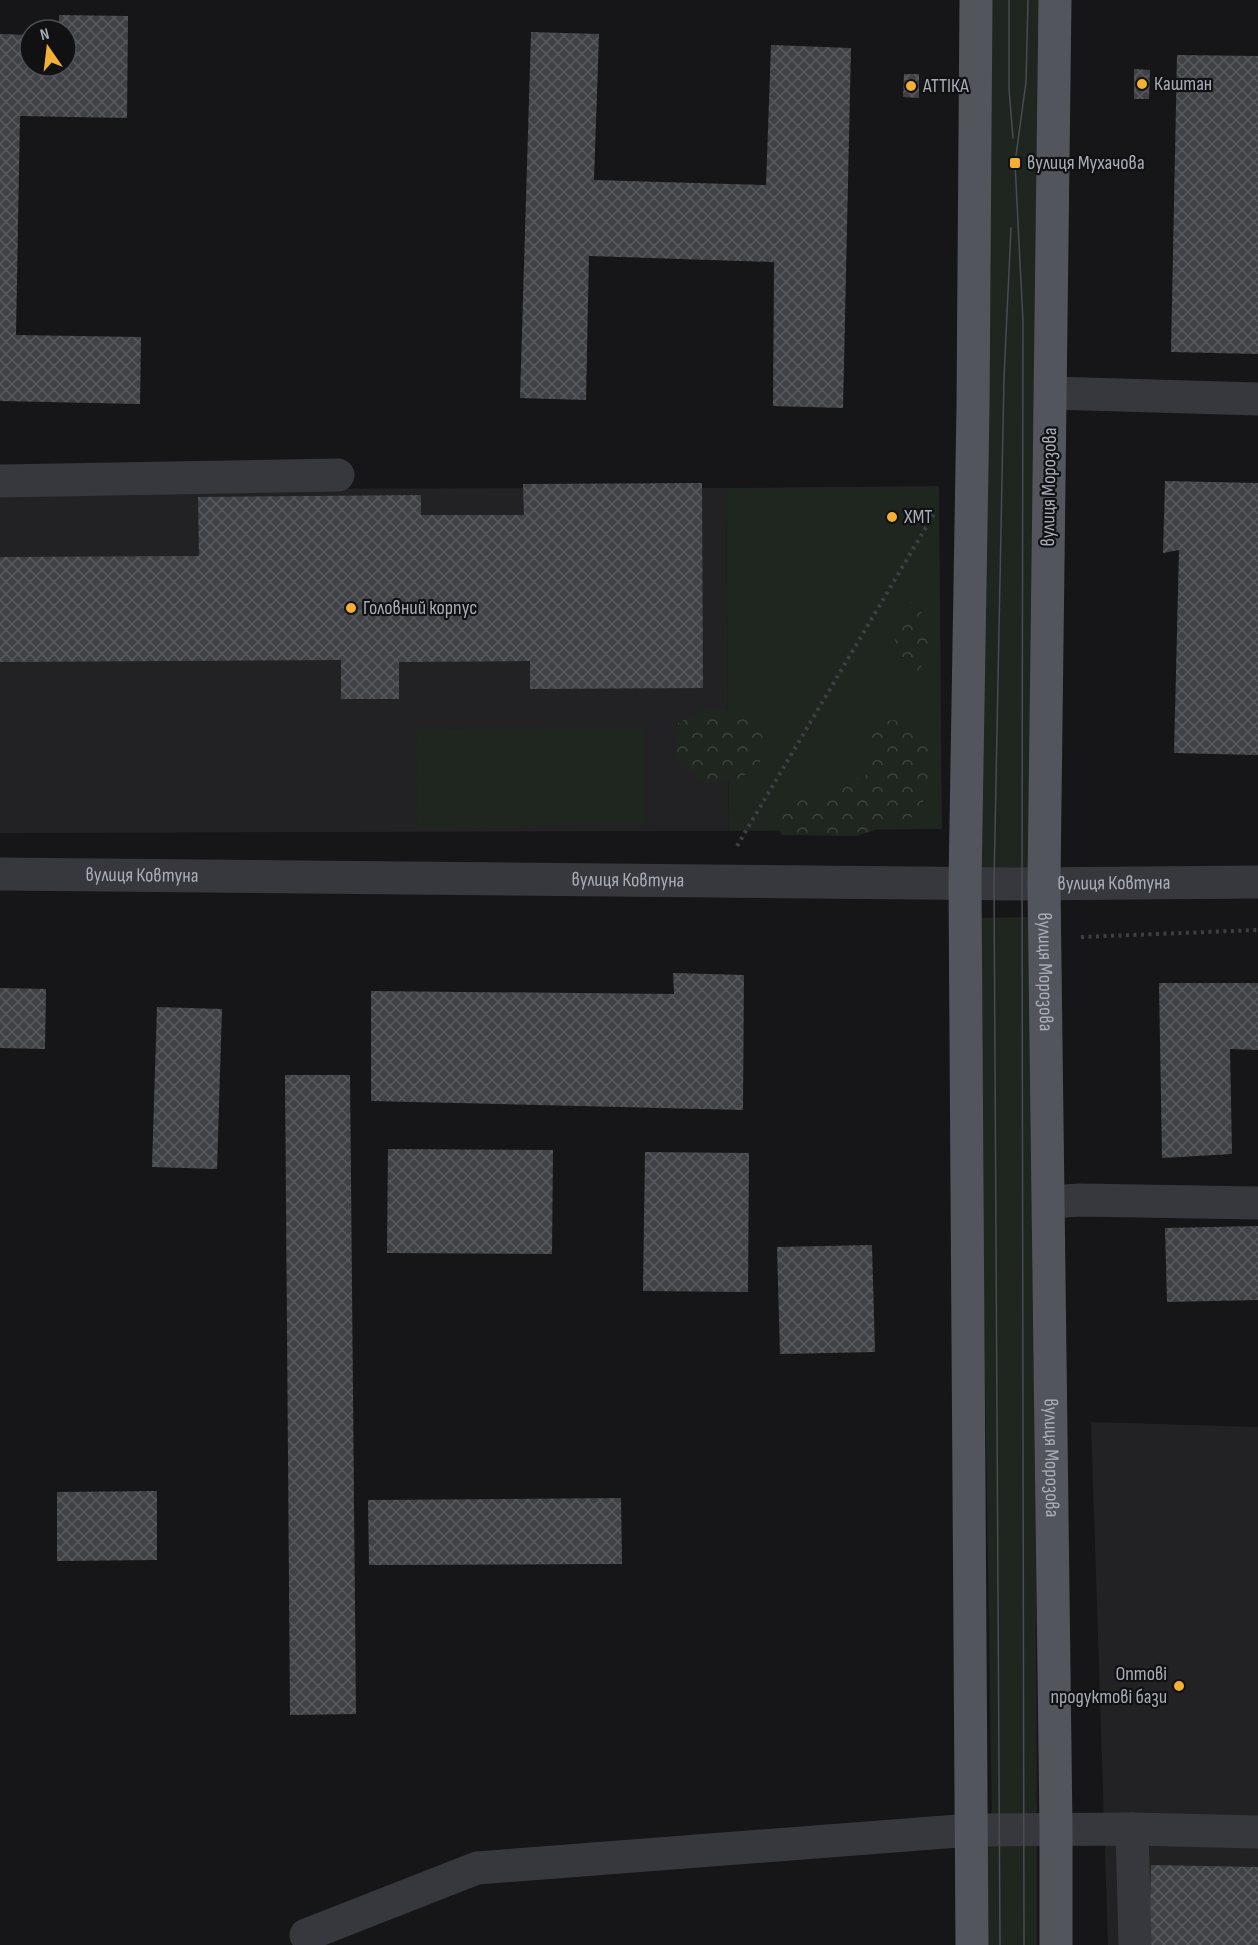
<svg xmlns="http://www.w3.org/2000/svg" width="1258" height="1945" font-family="'Sofia Sans Condensed',sans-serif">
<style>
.built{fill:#222225}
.green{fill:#1e261f}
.forest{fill:url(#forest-crowns)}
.building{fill:url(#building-cross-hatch)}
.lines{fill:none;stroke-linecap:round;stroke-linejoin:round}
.path{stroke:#3d3f44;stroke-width:4;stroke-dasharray:3 4.5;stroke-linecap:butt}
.minor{stroke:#37383d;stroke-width:33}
.major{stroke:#53555c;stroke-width:33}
.tram{stroke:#4a4c52;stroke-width:1.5}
.poi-dot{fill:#f2b134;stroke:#111113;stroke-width:2}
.labels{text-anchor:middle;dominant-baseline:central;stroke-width:4.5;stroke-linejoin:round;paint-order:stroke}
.poi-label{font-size:20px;fill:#a8adb8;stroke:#111113;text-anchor:start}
.street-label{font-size:20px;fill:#a8adb8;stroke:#111113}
</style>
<defs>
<pattern id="forest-crowns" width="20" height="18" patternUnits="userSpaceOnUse" patternTransform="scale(1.5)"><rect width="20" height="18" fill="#1e261f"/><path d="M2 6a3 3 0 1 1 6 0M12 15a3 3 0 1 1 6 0" fill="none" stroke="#3c433d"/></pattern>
<pattern id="building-cross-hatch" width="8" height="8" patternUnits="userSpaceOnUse" patternTransform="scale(1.5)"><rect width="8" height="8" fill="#404145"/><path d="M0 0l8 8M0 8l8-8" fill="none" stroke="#595a5e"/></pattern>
</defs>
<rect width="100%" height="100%" fill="#161618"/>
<!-- built -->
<path class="built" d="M726,488l3,343 -729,2v-344z
M1091,1422l167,5v518h-150z"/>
<!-- green -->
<path class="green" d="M989,0h54l-9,874 -59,1z
M939,486l3,343 -213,2 -3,-343z
M644,727l1,98 -228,3 -1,-99z
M1033,917l4,904 -45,1 -14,-904z
M985,1844l52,2v99h-51z"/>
<!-- forest -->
<path class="forest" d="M908,599l20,20 7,26 -22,35 -20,-17 4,-42z
M710,708l43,9 13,27 -7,21 -22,15 -31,3 -30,-21 2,-39z
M906,720l25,13 -1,49 -12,33 -61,21 -75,-1 -12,-19 27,-26 29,5 6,-12 33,-6 7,-25 -1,-31z"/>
<!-- building -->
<path class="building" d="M59,15l69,1 -1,102 -107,-2 -4,219 125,2 -1,67 -140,-3v-367l30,1v31h36v-36h-7z
M531,32l68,2 -5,146 172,5 5,-140 80,3 -8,360 -70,-2 1,-144 -185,-6 -3,144 -66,-2z
M1177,55l81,1v298l-87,-2z
M1134,69l16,1 -1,29h-15z
M904,74h15v24l-16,-1z
M1165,481l93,2v272l-84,-2 5,-203 -16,3z
M702,483l1,205 -173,1v-28l-131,1v37h-58v-39l-341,2v-105l199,-1 -1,-59 223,-2v20h103l-1,-31z
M673,973l71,2 -1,135 -372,-9v-110l303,3z
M1159,983h99v67l-28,-1 2,105 -70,4z
M0,988l46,1 -1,60 -45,-1z
M157,1007l65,2 -5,160 -65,-2z
M285,1075h65l6,639 -66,1z
M388,1149l165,1 -1,104 -165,-1z
M645,1152l104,1 -1,139 -105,-1z
M1258,1226v74l-91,2 -2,-74z
M872,1245l3,107 -95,2 -3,-107z
M157,1491v69l-100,1v-69z
M621,1498l1,66 -253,1 -1,-65z
M1151,1865l107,2v78h-109z"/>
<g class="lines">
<!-- path -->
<path class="path" d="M737,846l198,-334
M1081,937l177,-7"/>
<!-- minor -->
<g class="minor">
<path d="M1051,393l207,6"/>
<path d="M0,481l338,-6"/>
<path id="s1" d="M0,874l1022,10 236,-2"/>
<path d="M1049,1202l31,-2 178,3"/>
<path d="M1132,1829l3,116"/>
<path d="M306,1935l171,-67 494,-38 161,-1 126,3"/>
</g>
<!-- major -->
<g class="major">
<path id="s2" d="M1055,0l-11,884 12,945v116"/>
<path d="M972,1945l-7,-1061 8,-478 3,-406"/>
</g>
<!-- tram -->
<path class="tram" d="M1009,0v89l4,49
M1000,1945l-6,-1062 10,-505 7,-150
M1024,1945l-2,-1068 1,-556 -8,-158 11,-81 2,-82"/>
</g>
<!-- markers -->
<g class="poi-dot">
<circle cx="1142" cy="84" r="6"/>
<circle cx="911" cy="86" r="6"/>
<rect x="1009" y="157" width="12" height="12" rx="3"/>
<circle cx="892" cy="517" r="6"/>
<circle cx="351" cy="608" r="6"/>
<circle cx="1179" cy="1686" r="6"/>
</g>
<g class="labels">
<!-- poi labels -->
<g class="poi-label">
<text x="1154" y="84">Каштан</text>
<text x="923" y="86">АТТІКА</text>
<text x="1027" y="163">вулиця Мухачова</text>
<text x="904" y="517">ХМТ</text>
<text x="363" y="608">Головний корпус</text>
<text x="1167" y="1674" text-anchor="end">Оптові<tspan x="1167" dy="23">продуктові бази</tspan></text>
</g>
<!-- street labels -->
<g class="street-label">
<text transform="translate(1049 487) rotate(-89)">вулиця Морозова</text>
<text stroke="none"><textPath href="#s1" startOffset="142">вулиця Ковтуна</textPath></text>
<text stroke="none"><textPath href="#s1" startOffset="628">вулиця Ковтуна</textPath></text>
<text stroke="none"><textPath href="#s1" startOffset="1114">вулиця Ковтуна</textPath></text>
<text stroke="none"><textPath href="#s2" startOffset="972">вулиця Морозова</textPath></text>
<text stroke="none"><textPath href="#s2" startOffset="1458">вулиця Морозова</textPath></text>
</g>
</g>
<!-- north arrow -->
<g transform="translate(48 48) rotate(346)"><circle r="28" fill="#111113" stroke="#4d4f55" stroke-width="1.5"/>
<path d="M0-4.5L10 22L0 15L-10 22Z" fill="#f2b134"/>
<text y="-9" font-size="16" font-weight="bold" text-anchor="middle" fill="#a8adb8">N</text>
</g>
</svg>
